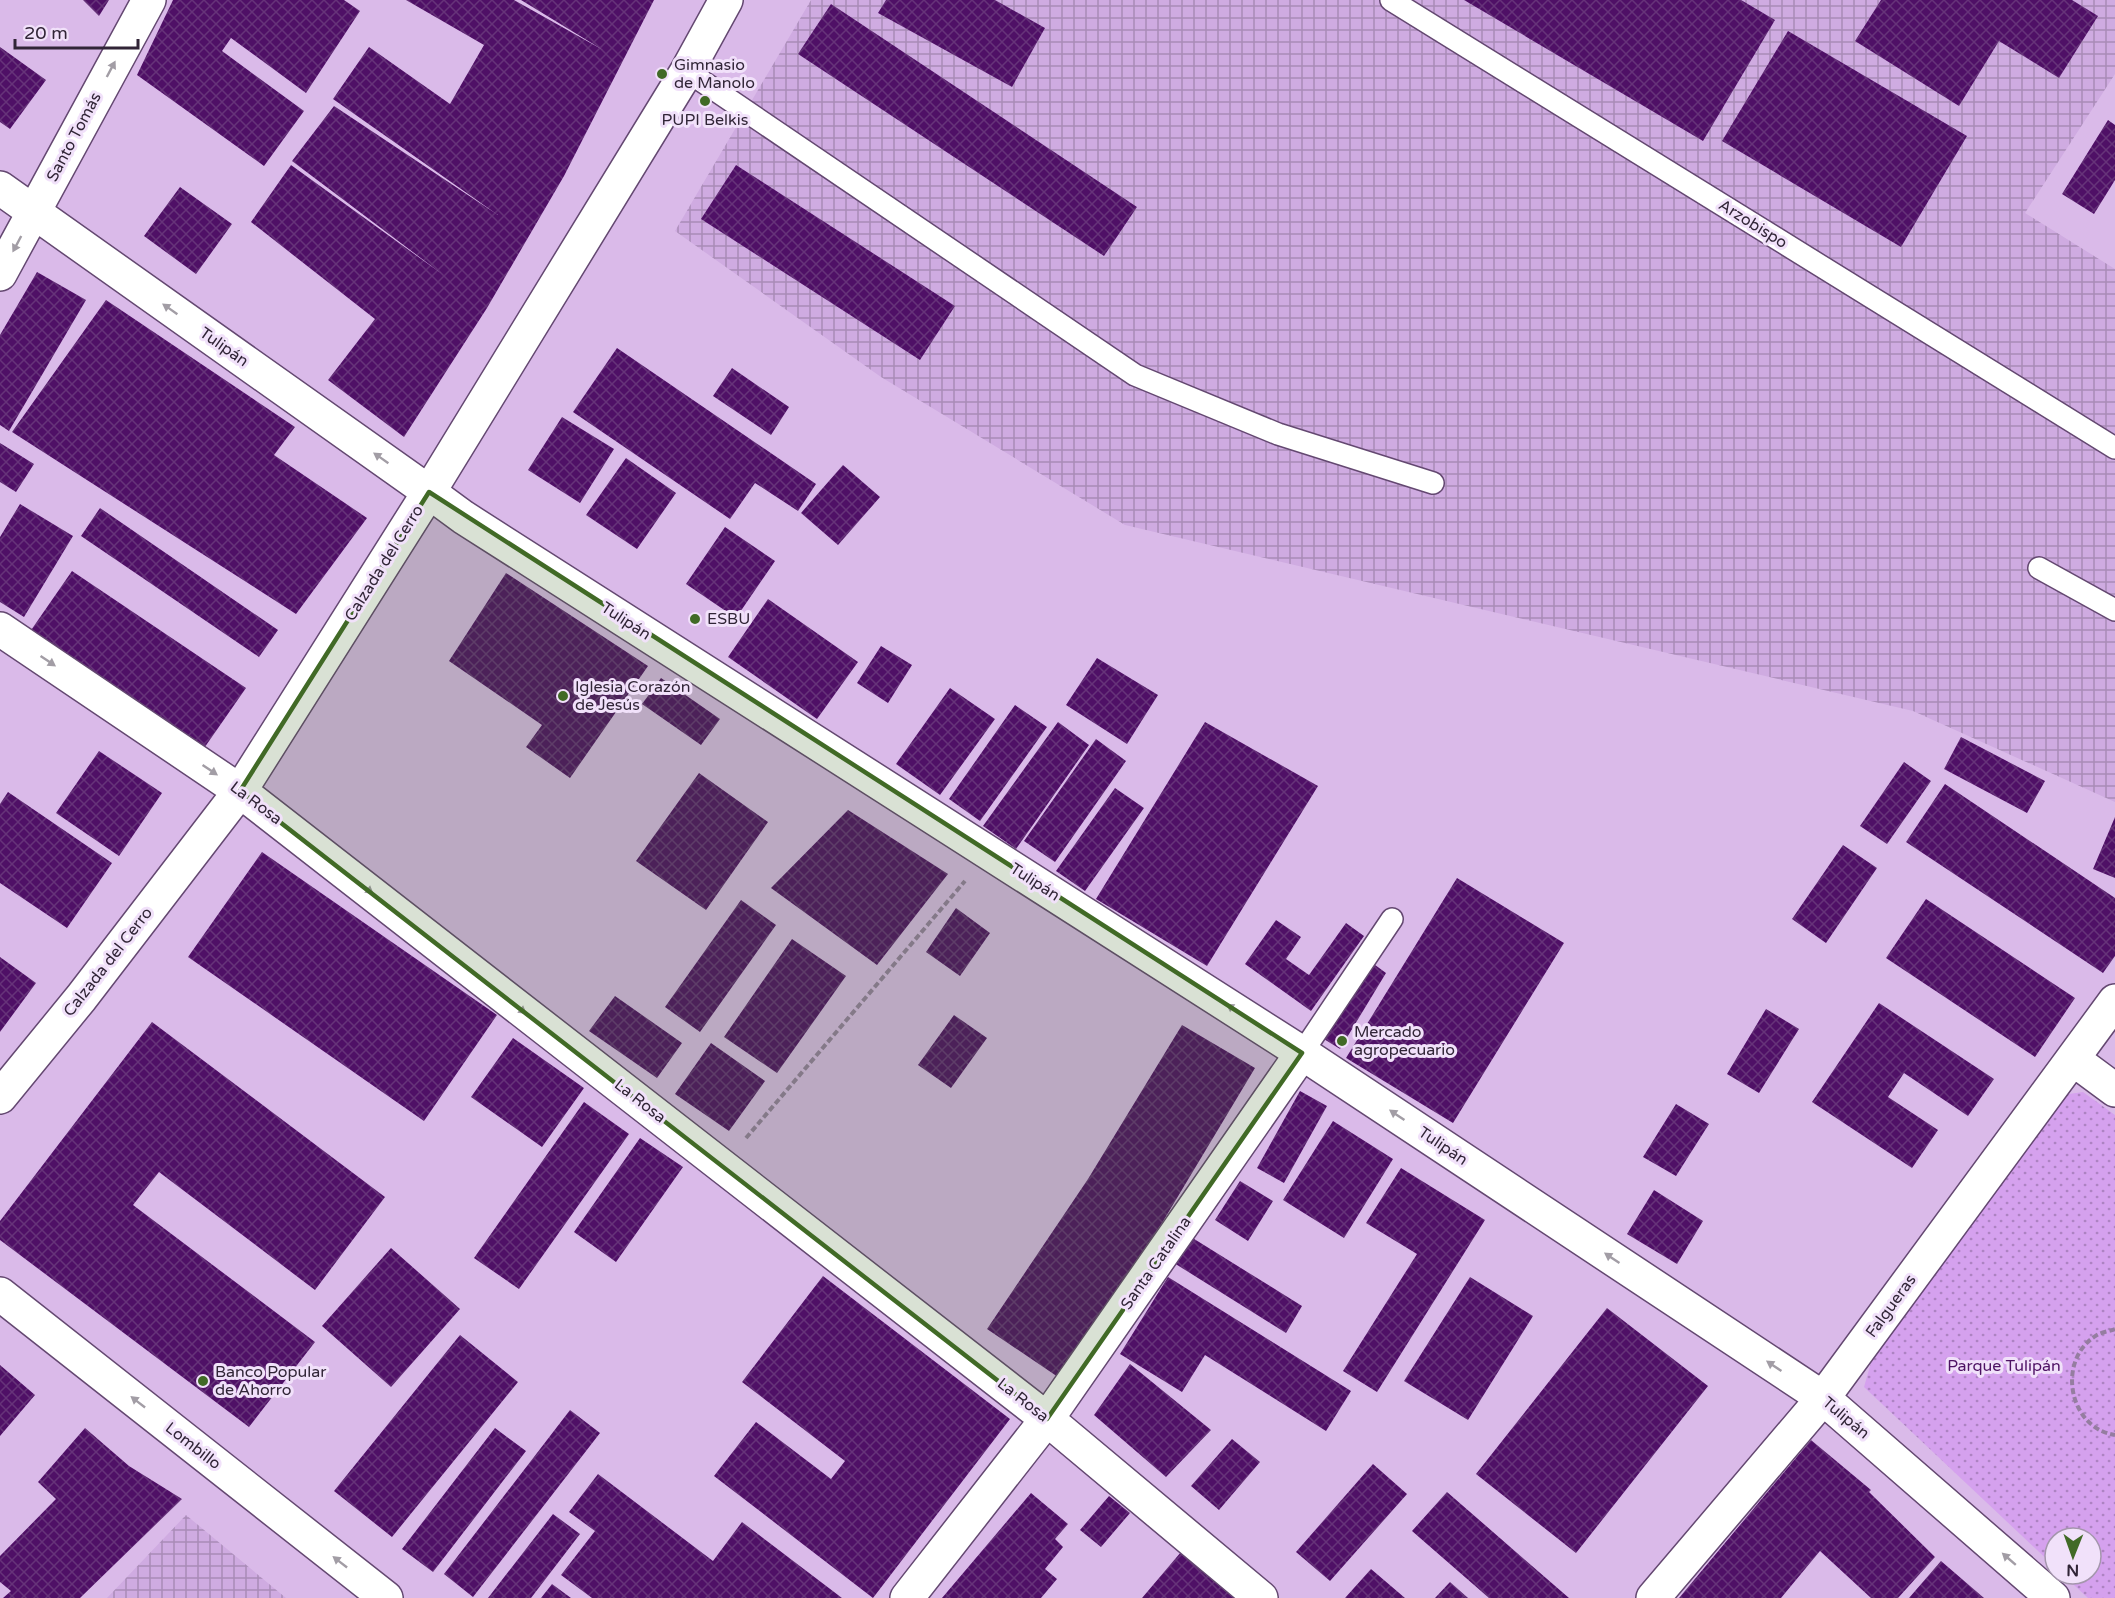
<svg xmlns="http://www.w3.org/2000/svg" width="2115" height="1598" font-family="'Varela Round',sans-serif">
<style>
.industrial{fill:url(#industrial-grid)}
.grass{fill:url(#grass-dots)}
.building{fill:url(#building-cross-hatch)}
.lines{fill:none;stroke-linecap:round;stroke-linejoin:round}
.lane-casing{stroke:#644871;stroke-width:24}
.street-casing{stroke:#644871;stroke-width:36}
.secondary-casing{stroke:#644871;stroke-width:36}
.primary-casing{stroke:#644871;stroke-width:36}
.path{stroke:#957da0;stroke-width:4;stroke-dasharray:6 3;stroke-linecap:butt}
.lane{stroke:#fff;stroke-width:21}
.street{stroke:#fff;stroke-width:33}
.secondary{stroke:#fff;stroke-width:33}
.primary{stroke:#fff;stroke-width:33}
.oneway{fill:#a29da5}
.marked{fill:#416a26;fill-opacity:0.2;stroke:#416a26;stroke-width:4.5;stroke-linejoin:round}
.poi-dot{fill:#416a26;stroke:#f1e1fa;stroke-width:2}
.labels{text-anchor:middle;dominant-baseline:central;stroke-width:6;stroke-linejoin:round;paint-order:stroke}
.poi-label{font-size:16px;fill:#312537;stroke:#f1e1fa;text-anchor:start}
.street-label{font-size:16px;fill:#312537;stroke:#f1e1fa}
.park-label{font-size:16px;fill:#4d1163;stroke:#f1e1fa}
</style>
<defs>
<pattern id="industrial-grid" width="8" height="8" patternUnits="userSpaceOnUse" patternTransform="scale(1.5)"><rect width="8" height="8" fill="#cfabe1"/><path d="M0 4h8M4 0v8" fill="none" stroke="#a98bb7"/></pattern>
<pattern id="grass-dots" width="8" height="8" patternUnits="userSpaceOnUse" patternTransform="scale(1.5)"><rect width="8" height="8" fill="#d5a1ee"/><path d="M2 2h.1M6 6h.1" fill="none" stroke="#ad83c2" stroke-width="1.8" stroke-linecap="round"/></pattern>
<pattern id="building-cross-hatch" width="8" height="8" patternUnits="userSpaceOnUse" patternTransform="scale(1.5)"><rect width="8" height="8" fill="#4f1066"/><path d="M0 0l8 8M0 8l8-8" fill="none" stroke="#663379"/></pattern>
</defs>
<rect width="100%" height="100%" fill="#dabae9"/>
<!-- industrial -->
<path class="industrial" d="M811,0h1304v74l-90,139 90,56v533l-202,-91 -788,-186 -244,-148 -206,-146z
M186,1515l100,83h-179z"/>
<!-- grass -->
<path class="grass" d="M2083,1092l32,23v483h-27l-26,-24h29v-36h-36v29l-191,-180 8,-28 190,-264z"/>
<!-- building -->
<path class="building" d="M83,0h26l-10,16z
M173,0h171l16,11 -54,82 -75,-55 -9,13 82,60 -40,55 -127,-91z
M406,0h108l89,50 -82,-50h133l-90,176 -77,132 -83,129 -76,-57 47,-61 -124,-97 40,-57 151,109 -150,-113 42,-55 164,109 -165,-116 36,-52 81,57 34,-59z
M886,0h109l50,28 -33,59 -134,-74z
M1464,0h277l34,20 -72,121z
M1881,0h191l26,16 -39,62 -60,-37 -40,65 -104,-65z
M831,4l306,203 -33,49 -306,-202z
M1788,31l179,105 -66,111 -179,-106z
M0,47l46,33 -36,49 -10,-7z
M2108,120l7,5v55l-21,34 -32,-20z
M736,165l219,141 -35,54 -219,-141z
M180,187l52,37 -36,50 -52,-38z
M37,272l49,28 -77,131 -9,-6v-90z
M106,300l189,127 -21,28 93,63 -71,96 -284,-182z
M617,348l199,136 -18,27 -43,-28 -25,36 -157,-107z
M732,368l57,39 -18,28 -58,-39z
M562,417l52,32 -34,54 -52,-33z
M0,443l34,21 -18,28 -16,-10z
M626,458l50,35 -39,56 -51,-34z
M843,465l37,32 -42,48 -37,-32z
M20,504l53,32 -49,81 -24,-15v-65z
M100,508l178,122 -19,27 -178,-121z
M725,527l50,34 -39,57 -50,-34z
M72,571l174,117 -46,66 -173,-118z
M506,573l142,93 -78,112 -44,-31 16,-22 -93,-64z
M768,599l90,63 -41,57 -89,-62z
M881,646l31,19 -24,38 -31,-20z
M1097,658l61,37 -31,49 -61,-39z
M661,678l59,41 -19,26 -59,-41z
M950,688l45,31 -55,76 -44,-31z
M1015,705l32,22 -67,94 -31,-22z
M1058,722l31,23 -73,104 -33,-23z
M1205,722l113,64 -111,180 -111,-67z
M1961,737l84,44 -18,32 -83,-44z
M1096,739l30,22 -71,101 -31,-21z
M99,751l63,42 -43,63 -63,-43z
M1904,762l27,19 -44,63 -27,-18z
M699,773l69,49 -62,88 -70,-49z
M1945,784l170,114v58l-12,17 -197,-131z
M1115,788l29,20 -59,83 -29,-20z
M8,792l104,71 -45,65 -67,-45v-79z
M848,810l100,64 -71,91 -106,-77z
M2115,817v61l-22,-9z
M1843,845l34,23 -51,75 -34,-24z
M262,852l235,163 -73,106 -236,-164z
M1457,878l107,65 -111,180 -107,-65z
M1926,899l149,99 -40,59 -149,-99z
M741,900l35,25 -76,107 -35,-25z
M956,908l34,25 -30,43 -34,-24z
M1276,920l25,17 -15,22 23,16 37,-52 18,13 -53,75 -66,-47z
M792,939l54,37 -69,97 -53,-36z
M0,957l36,26 -36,49z
M1371,962l15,11 -46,76 -21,-13z
M615,996l67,47 -25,35 -68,-47z
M1879,1003l115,76 -26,37 -64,-43 -16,24 50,33 -26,38 -100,-66z
M1766,1009l33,20 -40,64 -32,-19z
M954,1015l33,23 -36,50 -33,-23z
M152,1022l233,175 -70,93 -156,-118 -26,33 182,137 -66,85 -249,-187v-19z
M1182,1025l73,43 -93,155 -104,154 -71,-48 101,-150z
M513,1038l71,50 -42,59 -71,-50z
M711,1043l54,38 -36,50 -54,-37z
M1300,1091l27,15 -43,77 -27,-15z
M584,1102l45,32 -110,155 -45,-31z
M1676,1104l33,20 -33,52 -33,-19z
M1333,1121l60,38 -49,79 -61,-38z
M640,1138l43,29 -67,95 -42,-30z
M1401,1168l84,52 -108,172 -34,-21 74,-117 -51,-31z
M1240,1181l33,20 -25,40 -33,-21z
M1654,1190l49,31 -26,43 -50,-30z
M1191,1237l111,69 -16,27 -112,-70z
M391,1248l69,61 -69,78 -69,-61z
M823,1276l187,143 -137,179 -159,-122 42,-54 75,57 14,-18 -103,-79z
M1168,1277l183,114 -25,40 -121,-76 -23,37 -62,-38z
M1470,1277l63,39 -65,104 -64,-39z
M1607,1308l101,78 -132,167 -100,-79z
M460,1335l58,47 -126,155 -58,-46z
M1130,1364l81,66 -45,47 -72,-62z
M0,1365l35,30 -35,41z
M570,1410l30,23 -127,164 -29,-23z
M85,1428l44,38 53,33 -102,99h-77l8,-7 -11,-9v-26l56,-57 -18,-17z
M495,1428l31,23 -93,121 -31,-23z
M1232,1439l28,23 -41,48 -28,-24z
M1811,1440l60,50 -2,2 66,65 -37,41h-27l-51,-47 -39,47h-102z
M1373,1464l34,30 -77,87 -34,-29z
M598,1474l115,87 29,-39 100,76h-250l-31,-23 34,-44 -26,-19z
M1447,1492l122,106h-80l-77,-67z
M1031,1493l37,31 -13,15 8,8 -18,22 12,10 -16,19h-99z
M1109,1496l21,17 -29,34 -21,-17z
M553,1514l27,20 -49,64h-43z
M1181,1552l29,26 24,20h-92z
M1941,1561l43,37h-75z
M1371,1569l34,29h-60z
M1450,1582l18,16h-33z
M552,1584l19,14h-30z"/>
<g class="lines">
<defs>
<path id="lane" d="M1391,0l724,448
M687,71l448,304 143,59 155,49
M2039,568l76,42
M1302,1053l90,-134"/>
<path id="street" d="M0,188l429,304
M0,274l149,-274
M0,629l240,162 807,628 214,179
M2073,1059l42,31
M0,1294l386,304
M907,1598l140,-179 255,-366
M1653,1598l170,-200 292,-397"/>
<path id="secondary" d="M429,492l34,25 839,536 521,345 230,200"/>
<path id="primary" d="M0,1097l81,-99 159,-207 189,-299 258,-421 39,-71"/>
</defs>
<!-- lane casing -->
<use href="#lane" class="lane-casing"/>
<!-- street casing -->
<use href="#street" class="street-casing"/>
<!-- secondary casing -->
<use href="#secondary" class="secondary-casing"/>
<!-- primary casing -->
<use href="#primary" class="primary-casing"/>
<!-- path -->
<path class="path" d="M746,1138l219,-257
M2115,1329c-5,2 -13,3 -18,6 -41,24 -29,93 18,100"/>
<!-- lane -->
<use href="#lane" class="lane"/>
<!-- street -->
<use href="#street" class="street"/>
<!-- secondary -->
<use href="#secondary" class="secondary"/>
<!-- primary -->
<use href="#primary" class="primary"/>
</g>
<!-- one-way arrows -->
<defs><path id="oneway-solid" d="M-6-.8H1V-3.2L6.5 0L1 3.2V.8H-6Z" transform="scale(1.5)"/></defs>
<g class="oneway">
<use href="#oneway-solid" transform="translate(111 69) rotate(-62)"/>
<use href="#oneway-solid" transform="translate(17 244) rotate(118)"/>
<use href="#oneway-solid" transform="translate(170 309) rotate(-145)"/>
<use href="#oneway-solid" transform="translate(381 458) rotate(-145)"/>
<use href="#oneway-solid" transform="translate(48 661) rotate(34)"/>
<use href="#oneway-solid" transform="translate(210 770) rotate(34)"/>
<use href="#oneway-solid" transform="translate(366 888) rotate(38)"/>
<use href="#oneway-solid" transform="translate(519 1008) rotate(38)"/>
<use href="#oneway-solid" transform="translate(1234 1009) rotate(-147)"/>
<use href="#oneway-solid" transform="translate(1397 1115) rotate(-146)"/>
<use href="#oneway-solid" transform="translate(1612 1258) rotate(-146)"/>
<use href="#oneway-solid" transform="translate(1774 1366) rotate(-146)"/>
<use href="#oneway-solid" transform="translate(138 1402) rotate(-142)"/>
<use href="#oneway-solid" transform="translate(2009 1559) rotate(-139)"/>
<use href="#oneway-solid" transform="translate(340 1562) rotate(-142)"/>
</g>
<!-- marked area -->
<path class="marked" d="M429,492l873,561 -255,366 -807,-628z"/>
<!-- markers -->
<g class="poi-dot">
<circle cx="662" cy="74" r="6"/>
<circle cx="705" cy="101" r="6"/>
<circle cx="695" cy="619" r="6"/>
<circle cx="563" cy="696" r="6"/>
<circle cx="1342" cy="1041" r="6"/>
<circle cx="203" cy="1381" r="6"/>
</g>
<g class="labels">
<!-- poi labels -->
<g class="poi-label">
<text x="674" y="65">Gimnasio<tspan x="674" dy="18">de Manolo</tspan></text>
<text x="705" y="120" text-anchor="middle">PUPI Belkis</text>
<text x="707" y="619">ESBU</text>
<text x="575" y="687">Iglesia Corazón<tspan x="575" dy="18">de Jesús</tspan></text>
<text x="1354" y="1032">Mercado<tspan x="1354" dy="18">agropecuario</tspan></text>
<text x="215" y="1372">Banco Popular<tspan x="215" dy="18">de Ahorro</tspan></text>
</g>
<!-- street labels -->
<g class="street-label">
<text transform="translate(74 137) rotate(-62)">Santo Tomás</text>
<text transform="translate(1753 224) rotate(32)">Arzobispo</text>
<text transform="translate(224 347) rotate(35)">Tulipán</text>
<text transform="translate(384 563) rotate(-58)">Calzada del Cerro</text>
<text transform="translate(626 621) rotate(33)">Tulipán</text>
<text transform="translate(256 803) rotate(37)">La Rosa</text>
<text transform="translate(1035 882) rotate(33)">Tulipán</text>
<text transform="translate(108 962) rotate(-52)">Calzada del Cerro</text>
<text transform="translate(640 1101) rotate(38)">La Rosa</text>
<text transform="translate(1443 1146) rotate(34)">Tulipán</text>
<text transform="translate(1156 1263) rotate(-55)">Santa Catalina</text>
<text transform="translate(1891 1306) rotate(-54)">Falgueras</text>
<text transform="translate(1023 1400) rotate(38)">La Rosa</text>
<text transform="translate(1846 1418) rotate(40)">Tulipán</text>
<text transform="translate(193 1446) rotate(38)">Lombillo</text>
</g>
<!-- park labels -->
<g class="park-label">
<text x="2004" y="1366">Parque Tulipán</text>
</g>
</g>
<!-- north arrow -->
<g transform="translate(2073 1556) rotate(181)"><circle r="28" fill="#f1e1fa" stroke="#a496ac" stroke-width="1.5"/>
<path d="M0-4.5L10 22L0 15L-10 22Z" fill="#416a26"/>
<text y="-9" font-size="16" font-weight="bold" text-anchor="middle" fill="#312537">N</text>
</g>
<!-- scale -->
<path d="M15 39v9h123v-9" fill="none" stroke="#312537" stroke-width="3"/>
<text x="24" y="39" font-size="18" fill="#312537" stroke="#f1e1fa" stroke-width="4.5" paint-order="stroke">20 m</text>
</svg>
